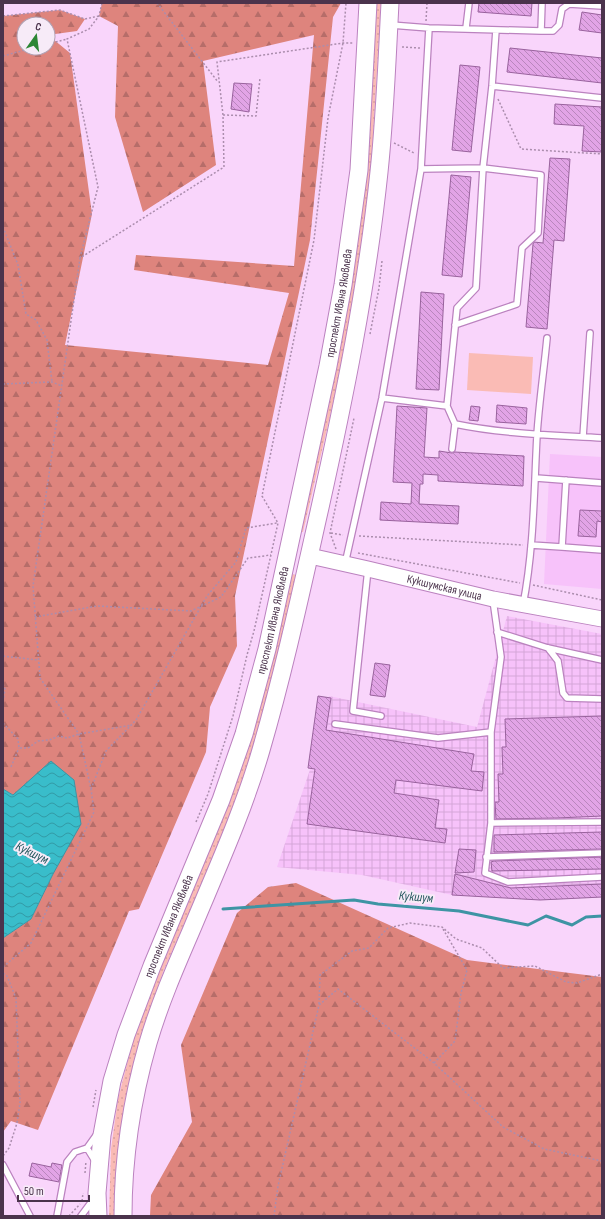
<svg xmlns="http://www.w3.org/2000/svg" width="605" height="1219" font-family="'Sofia Sans Condensed',sans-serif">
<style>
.built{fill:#f7c2fa}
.industrial{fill:url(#industrial-grid)}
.grass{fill:url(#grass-dots)}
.forest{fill:url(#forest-firs);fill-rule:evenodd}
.garden{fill:#fabbb5}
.water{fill:url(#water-waves);stroke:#3e94a4}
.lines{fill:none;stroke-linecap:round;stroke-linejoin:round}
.stream{stroke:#3e94a4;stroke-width:3}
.building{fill:url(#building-back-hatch);stroke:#99629d}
.lane-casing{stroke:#bb82bf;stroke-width:8}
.secondary-casing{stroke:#bb82bf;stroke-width:17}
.primary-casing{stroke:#bb82bf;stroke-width:19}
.path{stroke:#ab8dad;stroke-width:1.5;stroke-dasharray:2 2;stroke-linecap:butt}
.lane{stroke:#fff;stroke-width:5.5}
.secondary{stroke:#fff;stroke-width:15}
.primary{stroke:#fff;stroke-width:17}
.labels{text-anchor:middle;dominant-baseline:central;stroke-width:4;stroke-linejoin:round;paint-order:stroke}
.street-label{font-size:12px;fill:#4b334c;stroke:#f7ebf8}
.water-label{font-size:13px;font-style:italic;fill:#1e5459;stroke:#f7ebf8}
</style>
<defs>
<pattern id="industrial-grid" width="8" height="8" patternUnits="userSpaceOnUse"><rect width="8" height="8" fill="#f7c2fa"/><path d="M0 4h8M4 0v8" fill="none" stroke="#d5a7d8"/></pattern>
<pattern id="grass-dots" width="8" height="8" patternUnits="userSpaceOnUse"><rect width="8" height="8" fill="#fabbb5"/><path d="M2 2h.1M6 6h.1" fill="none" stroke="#d8a19d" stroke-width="1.8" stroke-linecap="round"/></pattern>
<pattern id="forest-firs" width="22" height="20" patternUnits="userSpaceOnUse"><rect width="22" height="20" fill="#de847d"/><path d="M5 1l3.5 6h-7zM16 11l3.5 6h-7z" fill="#b66d69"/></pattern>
<pattern id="water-waves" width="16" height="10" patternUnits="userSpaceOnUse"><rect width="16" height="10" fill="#39bdca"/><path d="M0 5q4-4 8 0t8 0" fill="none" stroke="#329aa6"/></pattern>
<pattern id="building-back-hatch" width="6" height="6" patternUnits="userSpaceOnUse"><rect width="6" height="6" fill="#e2a4e6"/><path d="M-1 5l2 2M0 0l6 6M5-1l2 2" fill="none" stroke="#b986bd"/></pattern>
</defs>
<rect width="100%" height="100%" fill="#f9d5fb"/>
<!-- built -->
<path class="built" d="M550,454l52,3v132l-58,-5z"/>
<!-- industrial -->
<path class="industrial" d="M507,616l95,18v263l-62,3 -88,-5 -90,-20 -85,-8 43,-127 9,-44 148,31z"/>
<!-- grass -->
<path class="grass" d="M377,3h4l-10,168 -15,115 -16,87 -37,159h-3l66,-361z
M291,574l5,1 -27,124 -35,110 -71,163 -23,66 -15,62 -7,51 -3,65h-6l2,-67 7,-50 16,-62 25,-67 68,-165 36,-107z"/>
<!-- forest -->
<path class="forest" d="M102,3h239l-8,14 -23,223 -75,356 2,50 -27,61 -4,45 -67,157 -10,2 -91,219 -27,-9 -8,11v-194l28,-19 22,-45 -40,-79 -10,-6v-773l57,-6 25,9 -8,12 -29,4 22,18 22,161 -27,131 203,20 21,-72 -155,-23 2,-15 158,11 20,-231 -111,26 13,104 -73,47 -28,-95 3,-91 -19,-10zM24,24h24v24h-24z
M296,883l171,77 135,17v239h-452l1,-21 41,-73 -11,-77 56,-132 31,-26z"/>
<!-- garden -->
<path class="garden" d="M469,353l64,4 -2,37 -64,-4z"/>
<!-- water -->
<path class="water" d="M51,761l23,19 7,44 -28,50 -22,45 -28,19v-149l10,6z"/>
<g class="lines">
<!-- stream -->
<path class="stream" d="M223,909l131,-9 24,4 81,7 69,14 18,-9 26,9 14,-8 16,-1"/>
</g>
<!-- building -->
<path class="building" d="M479,3h53l-1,13 -53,-4z
M582,12l20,3v18l-23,-3z
M510,48l92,10v25l-95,-11z
M460,65l20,2 -9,85 -19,-2z
M234,83l18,1 -3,28 -18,-3z
M555,104l47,3v45l-20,-1 2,-25 -30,-2z
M550,158l20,1 -6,82 -10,-1 -7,89 -21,-2 7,-83 1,-2 9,1z
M451,175l20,2 -9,100 -20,-2z
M421,292l23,2 -5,96 -23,-1z
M497,405l30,3 -1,16 -30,-2z
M397,406l30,2 -3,49 15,1v-7l13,2 3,-1 69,4 -1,30 -85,-5v-6l-15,-1v10h-3l-1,20 40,2 -1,18 -78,-4 1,-18 30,2 1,-21 -19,-1z
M471,406l9,1 -2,14 -9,-1z
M580,510l22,1v11l-5,-1 -1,16 -18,-1z
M375,663l15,2 -5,32 -15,-2z
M318,696l13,2 -5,32 148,24 -3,17 13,1 -2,19 -86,-11 -2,13 45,7 -4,28 12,1 -2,14 -138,-19 8,-55 -7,-1z
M602,716v100l-45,2 -61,1 -1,-17h4l-1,-28h5l-1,-27h4l-1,-28z
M602,832v17l-108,3v-17z
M459,849l17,1 -2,22 -19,1z
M602,857v12l-110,2 -1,-9 3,-1z
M455,874l56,14 91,-4v13l-62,3 -88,-5z
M32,1163l19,4 1,-4 10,2 -3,17 -30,-6z"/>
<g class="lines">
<defs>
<path id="lane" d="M391,25l38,3 112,3 1,-28
M466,28l3,-25
M541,31h12l6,-6 3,-16 7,-5 33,2
M492,86l110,12
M421,169l62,-1 58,7 -3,58 -16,15 -5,56 -62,21
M382,398l65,8 10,-98 19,-20 7,-120 9,-82 4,-56
M447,406l8,18c48,10 98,11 147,14
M583,437l7,-104
M452,449l3,-25
M536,478l66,5
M531,545l31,2 4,-67
M562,547l40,3
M345,564l37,-166 39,-229 8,-141
M368,569l-15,142 28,5
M493,600l8,57 -10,75v91l-6,50 23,9 94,-5
M523,605c11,-56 11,-114 14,-170 2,-32 7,-65 10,-97
M497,632l51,16 54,12
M548,648l10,13 5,32 4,5 35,1
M335,724l103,14 53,-6
M491,823l111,-1
M486,857l116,-4
M87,1148l8,13
M3,1165l27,51
M57,1216l10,-54 8,-10 12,-4 10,-14
M81,1216l12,-16"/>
<g id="secondary">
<path id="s1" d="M310,556l58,13 125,30 109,20"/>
</g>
<g id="primary">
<path id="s2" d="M98,1216l-1,-23 5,-58 10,-54 14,-46 26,-69 69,-166 23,-66 23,-85 61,-283 15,-81 16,-115 9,-167"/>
<path d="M123,1216c0,-59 9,-117 25,-173 11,-38 27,-75 43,-112 25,-60 52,-119 70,-181 23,-79 40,-158 58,-238 25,-112 48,-225 60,-340 6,-56 8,-113 11,-169"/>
</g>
</defs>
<!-- lane casing -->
<use href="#lane" class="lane-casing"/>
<!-- secondary casing -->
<use href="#secondary" class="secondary-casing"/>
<!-- primary casing -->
<use href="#primary" class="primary-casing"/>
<!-- path -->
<path class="path" d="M157,3l61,79
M3,16l57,-6 25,9 14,-3
M426,21l1,-18
M48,44l19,-5
M402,47l18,1
M3,56l29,-8
M498,99l23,50 81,5
M223,115l-6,-53 126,-19h10
M394,143l20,10
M3,227l15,38 8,49 10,6 11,20 5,42
M80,258l18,-71 -31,-148 22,-10 10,-13 3,-13
M370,334l9,-46 3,-27
M3,384l49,-2 10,4
M331,533l12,2
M359,536l164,9
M336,549l-6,-16 24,-115
M358,553l162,30
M533,585l69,15
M35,617l62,-11 94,5 30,-14 27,-39 23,-3
M3,656l35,4
M3,684l2,5 -2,14
M3,723l15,16 1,9h9l10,-7 11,-1 10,-4 8,2 12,-4 53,-9
M11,767l8,-19
M91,789l15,-38 30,-31 71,-124 29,-34 10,-34 31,-5
M196,822l12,-28 25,-78 14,-61 7,-24 24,-108 -16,-27 52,-256 14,-122 15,-75 3,-40
M3,967l28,-24 63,-131 -3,-23 -12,-55 -39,-56 -7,-92 47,-328 144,-91 -1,-52 33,1 4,-38
M3,973l4,3 9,22 4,105 -3,20 -8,25 -6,8
M319,1004l1,-29 32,-24 17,-3 19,-20 22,-5 32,4 14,12 26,9 21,20 32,-2 31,16 11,1 25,-9
M434,1063l21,-22 6,-48 6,-23 -24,-41
M93,1107l3,-17
M85,1173l1,-12
M82,1201l1,-8
M69,1216l11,-12
M274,1216l4,-30 41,-181 19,-16 96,74 69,64 41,22 58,12"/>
<!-- lane -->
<use href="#lane" class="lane"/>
<!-- secondary -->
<use href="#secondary" class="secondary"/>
<!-- primary -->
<use href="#primary" class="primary"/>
</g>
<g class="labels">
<!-- street labels -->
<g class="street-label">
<text stroke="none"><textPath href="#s2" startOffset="949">проспект Ивана Яковлева</textPath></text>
<text stroke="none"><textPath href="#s1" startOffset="138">Кукшумская улица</textPath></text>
<text stroke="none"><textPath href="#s2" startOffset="625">проспект Ивана Яковлева</textPath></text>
<text stroke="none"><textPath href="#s2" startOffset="301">проспект Ивана Яковлева</textPath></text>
</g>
<!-- water labels -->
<g class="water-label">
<text transform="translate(32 853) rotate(26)">Кукшум</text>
<text transform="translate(416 897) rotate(5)">Кукшум</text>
</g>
</g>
<!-- border -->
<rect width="605" height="1219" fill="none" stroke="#4b334c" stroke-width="8"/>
<!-- north arrow -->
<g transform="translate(36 36) rotate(14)"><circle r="19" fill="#f7ebf8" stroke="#b2a1b3"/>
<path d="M0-3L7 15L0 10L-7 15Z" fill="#2d8635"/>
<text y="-6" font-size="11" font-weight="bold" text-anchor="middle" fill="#4b334c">С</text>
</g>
<!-- scale -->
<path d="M18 1195v6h71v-6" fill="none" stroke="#4b334c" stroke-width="2"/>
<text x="24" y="1195" font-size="12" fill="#4b334c" stroke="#f7ebf8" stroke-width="3" paint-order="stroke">50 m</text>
</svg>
